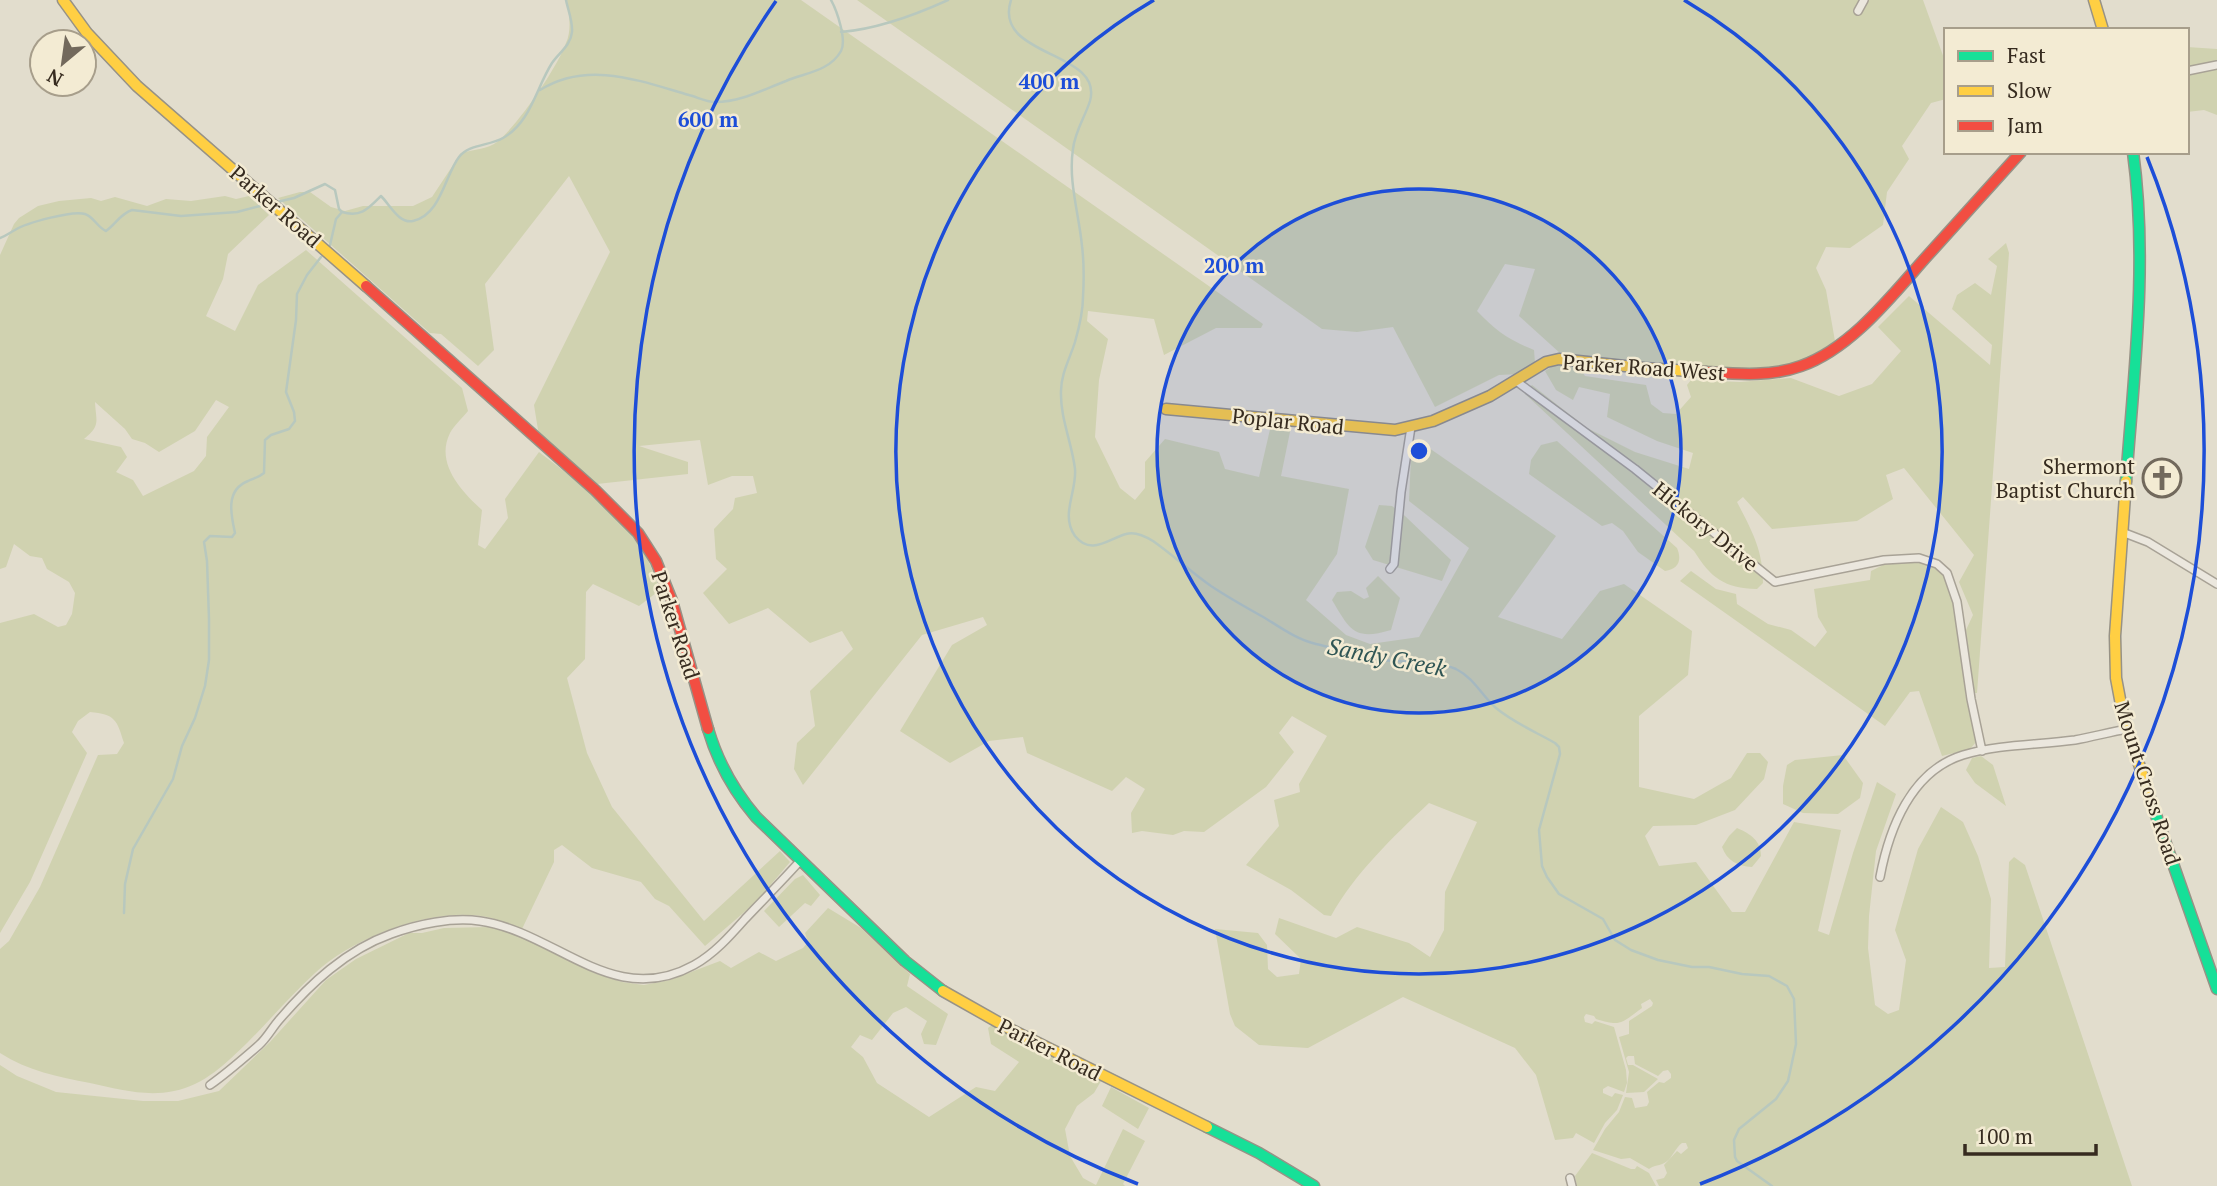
<svg xmlns="http://www.w3.org/2000/svg" width="2217" height="1186" font-family="'PT Serif',serif">
<style>
.green{fill:#d0d2b0;fill-rule:evenodd}
.lines{fill:none;stroke-linecap:round;stroke-linejoin:round}
.stream{stroke:#b8c8be;stroke-width:2.5}
.street-casing{stroke:#a8a296;stroke-width:10}
.fast-casing{stroke:#979286;stroke-width:13}
.slow-casing{stroke:#979286;stroke-width:13}
.jam-casing{stroke:#979286;stroke-width:13}
.street{stroke:#ebe7de;stroke-width:7}
.fast{stroke:#16e098;stroke-width:10}
.slow{stroke:#ffcf43;stroke-width:10}
.jam{stroke:#f24e42;stroke-width:10}
.ring{fill:none;stroke:#1d4ed8;stroke-width:3.5}
.labels{text-anchor:middle;dominant-baseline:central;stroke-width:5;stroke-linejoin:round;paint-order:stroke}
.street-label{font-size:21px;fill:#362b1f;stroke:#f3ebd3}
.poi-label{font-size:21px;fill:#362b1f;stroke:#f3ebd3;text-anchor:end}
.water-label{font-size:23px;font-style:italic;fill:#2f5554;stroke:#f3ebd3}
.centre{fill:#1d4ed8;stroke:#f3ebd3;stroke-width:3.5}
.ring-label{font-size:21px;text-anchor:middle;font-weight:bold;fill:#1d4ed8;stroke:#f3ebd3;stroke-width:5;stroke-linejoin:round;paint-order:stroke}
</style>
<rect width="100%" height="100%" fill="#e2ddcd"/>
<!-- green -->
<path class="green" d="M567,0h234l462,324 -2,4h-45l-52,27 -10,-36 -66,-8 -1,10 21,18 -9,41 -4,57 25,51 15,12 10,-12v-26l20,-23 54,13 6,17 34,8 12,-52 20,2 -10,49 68,13 -12,65 -31,46 40,35 24,9 49,-7 50,-89 -60,-47 2,-44 8,-16 137,95 -58,81 64,22 38,-48 24,-7 68,47 -4,44 -49,41v71l55,12 37,-21 16,-25h13l8,9 -4,17 -29,31 -39,15 -43,1 -8,10 14,30 37,-4 36,50h13l49,-90 47,8 -23,101 11,4 24,-82 24,-71 19,12 -20,57 -7,65 -1,32 7,57 13,9 11,-4 7,-50 -11,-30 23,-81 23,-42 22,15 15,34 13,43 -2,69 16,-1 4,-105 5,-5 11,8 107,321h-473l-3,-6 8,-2 3,-5 -3,-8 13,-14 4,3 7,-6 -2,-5h-4c-7,5 -9,14 -16,19 -6,4 -12,3 -17,7l-19,-11 -9,1 -28,-9 12,-21 14,-17 6,-15 7,1 3,10 12,-2 2,-4 -2,-10 12,-10 5,1 7,-5v-4l-3,-4 -5,1 -5,5 -23,-12 -1,-8h-6l-2,2 2,7h5l25,14 -14,13 -18,1 3,-21 -10,-35 10,-3v-13l23,-15 1,-3 -3,-4 -9,5 1,4c-21,15 -20,19 -46,11l-2,-3 -8,-2 -2,3 1,5 7,2 3,-3 19,6 12,43 1,13 -3,9 -16,-6 -5,3v4l9,4 3,-4 8,2 -6,15 -12,13 -11,20 -18,-10 -3,5 -18,2 -19,-65 -21,-27 -112,-51 -95,51 -49,-3 -24,-19 -5,-12 -15,-85 43,4 9,12 1,24 9,8 22,-3 2,-15 -26,-25 4,-16 57,20 21,-11 52,16 21,14 14,-27 1,-38 32,-70 -48,-19c-36,34 -74,70 -98,113l-7,-1 -33,-25 -45,-25 33,-39 -5,-26 26,-8 -1,-8 28,-48 -35,-20 -13,17 15,19 -28,35 -62,45 -20,-1 -11,4 -31,-4 -10,2 -1,-20 14,-24 -19,-12 -14,14 -85,-38 -4,-16 -34,4 -39,22 -50,-32 52,-86 35,-20 -4,-8 -61,18 -119,150 -9,-16 3,-26 18,-17 -5,-35 43,-42 -11,-18 -32,12 -42,-35 -39,16 -26,-31 24,-24 -11,-10 -2,-30 19,-20 2,-11 22,-5 -4,-17h-21l-24,9 -8,-45 -61,6 49,16v12l-91,10 -58,-48 -5,-31 76,-153 -41,-76 -84,108 9,66 -16,16 -37,-32 -11,-1 -152,-135 22,-6h10l21,15 14,4 18,-5h50l19,-9 29,-44c10,-3 28,-4 36,-11 21,-17 60,-74 69,-99 6,-13 3,-29 1,-43z
M857,0h1066l23,64v35l-15,4 -29,43 7,13 -22,33 -4,33 -33,23 -24,-1 -10,21 10,22 9,51 -32,20 -25,6 -42,3 -100,-6 -75,-10 -42,-38 16,-47 -30,-5 -28,47c19,20 32,29 57,39l1,13 -15,11 -21,1 -64,32 -42,-80 -36,5 -35,-3z
M2187,47l30,2v66l-13,-5 -17,2z
M225,196l11,3 13,-3 20,19 -41,39 -5,25 -17,37 29,15 23,-46 48,-35 156,138 6,23c-6,7 -14,15 -18,22 -15,30 11,58 32,77l-4,35 7,4 23,-31 -3,-19 34,-47c38,29 81,61 106,103 6,10 10,23 15,35l-21,16 -46,-22 -7,8 -1,67 -18,19 20,75 25,54 92,114 76,-70 10,11 -34,40 -51,44 -36,-40 -14,-7 -14,-17 -49,-14 -30,-23 -8,5v12l-32,67c-11,-4 -23,-9 -35,-12 -54,-11 -133,20 -172,56 -24,22 -44,46 -67,69 -22,21 -43,43 -74,49 -29,6 -56,-2 -84,-8 -32,-6 -62,-12 -90,-30v-104l9,-8 31,-54 58,-132 19,-1 7,-11c-7,-23 -9,-29 -34,-31l-12,9 -6,11 15,21 -57,129 -30,51v-310l34,-9 24,13 8,-2 6,-11 3,-21 -6,-11 -22,-13 -5,-11 -12,-2 -16,-12 -8,23 -6,2v-314l14,-31 5,-6 19,-12 21,-5 32,-3 10,3 14,-4 32,9 19,-7 25,2zM216,400l13,7 -22,30 -1,19 -12,15 -51,25 -10,-16 -17,-8 11,-15 -6,-10 -37,-8c17,-14 12,-17 11,-37l30,27 7,10 13,4 14,9 36,-21z
M2006,243l3,10 -32,440h-3l-8,-63 7,-15 -14,-33 15,-27 -70,-87 -18,7 7,24 -36,22 -85,8 -29,-32 -6,5c15,29 26,48 26,81l-6,6c-33,-1 -46,-11 -63,-38l-170,-158 8,-8 55,43 48,24 54,17 4,-16 -36,-12 -50,-24 3,-23 -31,-7 -6,13 -17,-10 -11,-19 14,-9 19,3 7,11 61,9 5,19 12,9 13,1 15,-17 -4,-12 4,-5 49,2 51,-4 48,18 33,-12 29,-33 -23,-24 31,-31 81,69 2,-20 -40,-36 5,-14 18,-12 16,12 6,-29 -9,-7z
M1557,441l120,107c5,12 2,21 -12,23l-27,-19 -15,-21 -11,-8 -10,3 -73,-52 2,-14 10,-15z
M1379,505l13,1 13,10 46,44 -9,21 -69,-21 -8,-13z
M1916,560l21,8 10,10 7,21 12,99 11,43 -7,8 -28,7 -23,-65 -9,1 -25,34 -205,-145 11,-10 25,18 20,5 1,10 31,20 23,6 24,17 12,-15 -9,-15 -4,-28 56,-9 1,-9 12,-6z
M1378,576l22,22 -9,32c-37,11 -41,0 -59,-30l5,-8 14,-1 13,8 5,-2 -3,-9z
M1843,755l20,28 -3,15 -22,16 -35,-1 -20,-9v-18l4,-21 8,-5z
M1981,756l12,9 13,41 -31,-23 -9,-13 6,-12z
M1737,828c14,6 24,13 24,28l-9,11c-14,-1 -25,-6 -30,-20l7,-11z
M803,875l17,20 -9,11 -6,-3 -26,24 -15,-16 31,-32z
M828,908l33,20 49,46 -3,12 41,28 -12,31 -12,-1 -3,-10 6,-13 -21,-14 -13,6 -21,27 -12,-5 -9,12 12,10 14,26 52,34 47,-30 19,4 24,-29 -28,-18 -3,-16 4,-3 109,56 -7,12 -17,13 -12,23 5,27 13,22 13,7 27,-56 22,12 -22,43 2,2h-1125v-121l17,11 39,16 87,9h35l41,-10 51,-49 56,-62 30,-21 53,-26h13l22,-5 45,-1 32,9 73,37 28,9 22,3 26,-5 50,-19 11,7 28,-16 17,9 27,-13 5,-6 -3,-9z
M1111,1087l38,21 -11,21 -36,-23z
M1592,1153l39,16h4l2,-3 12,7 7,13h-79l-2,-10z"/>
<g class="lines">
<!-- stream -->
<path class="stream" d="M1011,0c-19,58 93,50 79,101 -5,16 -15,30 -17,48 -5,32 6,65 9,97 2,16 2,34 1,51 0,14 -4,31 -8,45 -5,16 -14,32 -14,49 -1,27 11,52 14,78 2,23 -15,46 0,67 16,20 33,3 51,-2 9,-3 19,2 27,7 20,14 38,31 58,45 18,12 36,22 54,32 16,10 33,22 51,26 22,5 44,13 67,16 23,3 51,-1 73,9 18,9 26,27 40,39 18,15 40,24 59,35l4,4 1,7 -21,76 3,36 5,11 12,17 44,25 12,21 16,10 27,10 34,7h17l33,7 27,2 18,10 7,13 2,45 -8,37 -12,18 -37,30 -5,11 1,17 2,4 35,25
M841,32c36,-3 74,-17 107,-32
M540,90c48,-30 100,-9 149,5 8,2 17,7 26,7 26,0 47,-12 71,-21 19,-8 44,-10 55,-30 6,-11 -4,-40 -10,-51
M277,202l17,-4 31,-14 10,6 4,19 3,3
M342,212c19,6 27,-4 39,-16 9,9 18,28 32,25 28,-6 32,-46 46,-64 10,-13 30,-11 44,-19 28,-16 33,-50 49,-75 7,-10 19,-18 20,-31 1,-10 -4,-22 -6,-32
M0,238c6,-2 9,-5 15,-8 11,-7 58,-20 70,-16 9,3 12,13 21,17 10,-7 14,-17 26,-21l49,6 56,-4 23,-6
M330,245l6,-26 6,-7
M124,913l1,-29 8,-35 40,-70 9,-33 13,-28 10,-32 4,-26v-41l-2,-58 -3,-19 6,-6 22,1 3,-4c-4,-18 -10,-43 13,-52 6,-3 10,-3 16,-8l1,-33 6,-5 18,-6 6,-8 -1,-9 -8,-20 10,-72 1,-26 10,-19 14,-18"/>
<defs>
<path id="street" d="M1858,11l6,-11
M2187,71l30,-6
M1516,381l119,88 140,113 109,-22 35,-2 18,6 10,9 10,29 14,97 11,52
M2122,532l26,10 69,42
M1390,569l4,-5 7,-72 10,-65
M1880,877c9,-48 31,-106 83,-122 36,-11 75,-10 112,-15 17,-3 35,-8 52,-11
M210,1085c17,-12 33,-26 49,-40 8,-7 13,-17 20,-25 31,-36 67,-70 112,-86 27,-10 61,-17 89,-13 77,11 133,89 214,44 20,-11 36,-29 51,-46 18,-19 37,-38 55,-58
M1570,1178l2,8"/>
<path id="fast" d="M2126,481c8,-109 22,-219 7,-329
M708,729c10,34 25,61 48,88l149,144 38,30
M2151,801l66,188
M1207,1127l52,26 55,33"/>
<path id="slow" d="M63,0l24,33 50,53 229,200
M2094,0l9,30
M1166,409l229,21 38,-9 57,-25 56,-34 13,-3 85,9 62,4
M2126,481l-11,155 1,42 7,37 28,86
M943,991l69,39 195,97"/>
<path id="jam" d="M366,286l229,204 43,43 18,28 16,40 36,128
M1706,372c31,2 65,5 95,-6 51,-18 92,-72 127,-111 31,-34 62,-69 93,-103"/>
</defs>
<!-- street casing -->
<use href="#street" class="street-casing"/>
<!-- fast casing -->
<use href="#fast" class="fast-casing"/>
<!-- slow casing -->
<use href="#slow" class="slow-casing"/>
<!-- jam casing -->
<use href="#jam" class="jam-casing"/>
<!-- street -->
<use href="#street" class="street"/>
<!-- fast -->
<use href="#fast" class="fast"/>
<!-- slow -->
<use href="#slow" class="slow"/>
<!-- jam -->
<use href="#jam" class="jam"/>
</g>
<!-- distance rings -->
<circle cx="1419" cy="451" r="262" fill="#1d4ed8" fill-opacity=".12"/>
<g class="ring">
<circle cx="1419" cy="451" r="262"/>
<path d="M1684 0A523 523 0 1 1 1154 0"/>
<path d="M1138 1184A785 785 0 0 1 776 1M2147 157A785 785 0 0 1 1700 1184"/>
</g>
<!-- icons -->
<defs>
<symbol id="church-ring" viewBox="-11 -11 22 22"><circle r="9.5" fill="#f3ebd3" stroke="#72695c" stroke-width="1.5"/><path d="M-1.2-6h2.4v3.5h3.3v2.4h-3.3V6h-2.4V-.1h-3.3v-2.4h3.3Z" fill="#72695c"/></symbol>
</defs>
<g fill-rule="evenodd">
<use href="#church-ring" x="2140" y="456" width="44" height="44"/>
</g>
<g class="labels">
<!-- street labels -->
<g class="street-label">
<text transform="translate(276 206) rotate(41)">Parker Road</text>
<text transform="translate(1644 367) rotate(4)">Parker Road West</text>
<text transform="translate(1288 421) rotate(6)">Poplar Road</text>
<text transform="translate(1706 526) rotate(39)">Hickory Drive</text>
<text transform="translate(676 625) rotate(72)">Parker Road</text>
<text transform="translate(2148 783) rotate(72)">Mount Cross Road</text>
<text transform="translate(1050 1049) rotate(27)">Parker Road</text>
</g>
<!-- poi labels -->
<g class="poi-label">
<text x="2135" y="466">Shermont<tspan x="2135" dy="24">Baptist Church</tspan></text>
</g>
<!-- water labels -->
<g class="water-label">
<text transform="translate(1387 657) rotate(11)">Sandy Creek</text>
</g>
</g>
<circle cx="1419" cy="451" r="10" class="centre"/>
<g class="ring-label">
<text x="1049" y="89">400 m</text>
<text x="708" y="127">600 m</text>
<text x="1234" y="273">200 m</text>
</g>
<!-- legend -->
<rect x="1944" y="28" width="245" height="126" fill="#f3ebd3" stroke="#a79e8b" stroke-width="2"/>
<rect x="1958" y="51" width="35" height="10" fill="#16e098" stroke="#a79e8b" stroke-width="2"/>
<text x="2007" y="63" font-size="21" fill="#362b1f">Fast</text>
<rect x="1958" y="86" width="35" height="10" fill="#ffcf43" stroke="#a79e8b" stroke-width="2"/>
<text x="2007" y="98" font-size="21" fill="#362b1f">Slow</text>
<rect x="1958" y="121" width="35" height="10" fill="#f24e42" stroke="#a79e8b" stroke-width="2"/>
<text x="2007" y="133" font-size="21" fill="#362b1f">Jam</text>
<!-- north arrow -->
<g transform="translate(63 63) rotate(209)"><circle r="33" fill="#f3ebd3" stroke="#a79e8b" stroke-width="2"/>
<path d="M0-5L12 26L0 18L-12 26Z" fill="#72695c"/>
<text y="-10" font-size="19" font-weight="bold" text-anchor="middle" fill="#362b1f">N</text>
</g>
<!-- scale -->
<path d="M1965 1144v10h131v-10" fill="none" stroke="#362b1f" stroke-width="3.5"/>
<text x="1976" y="1144" font-size="21" fill="#362b1f" stroke="#f3ebd3" stroke-width="5" paint-order="stroke">100 m</text>
</svg>
